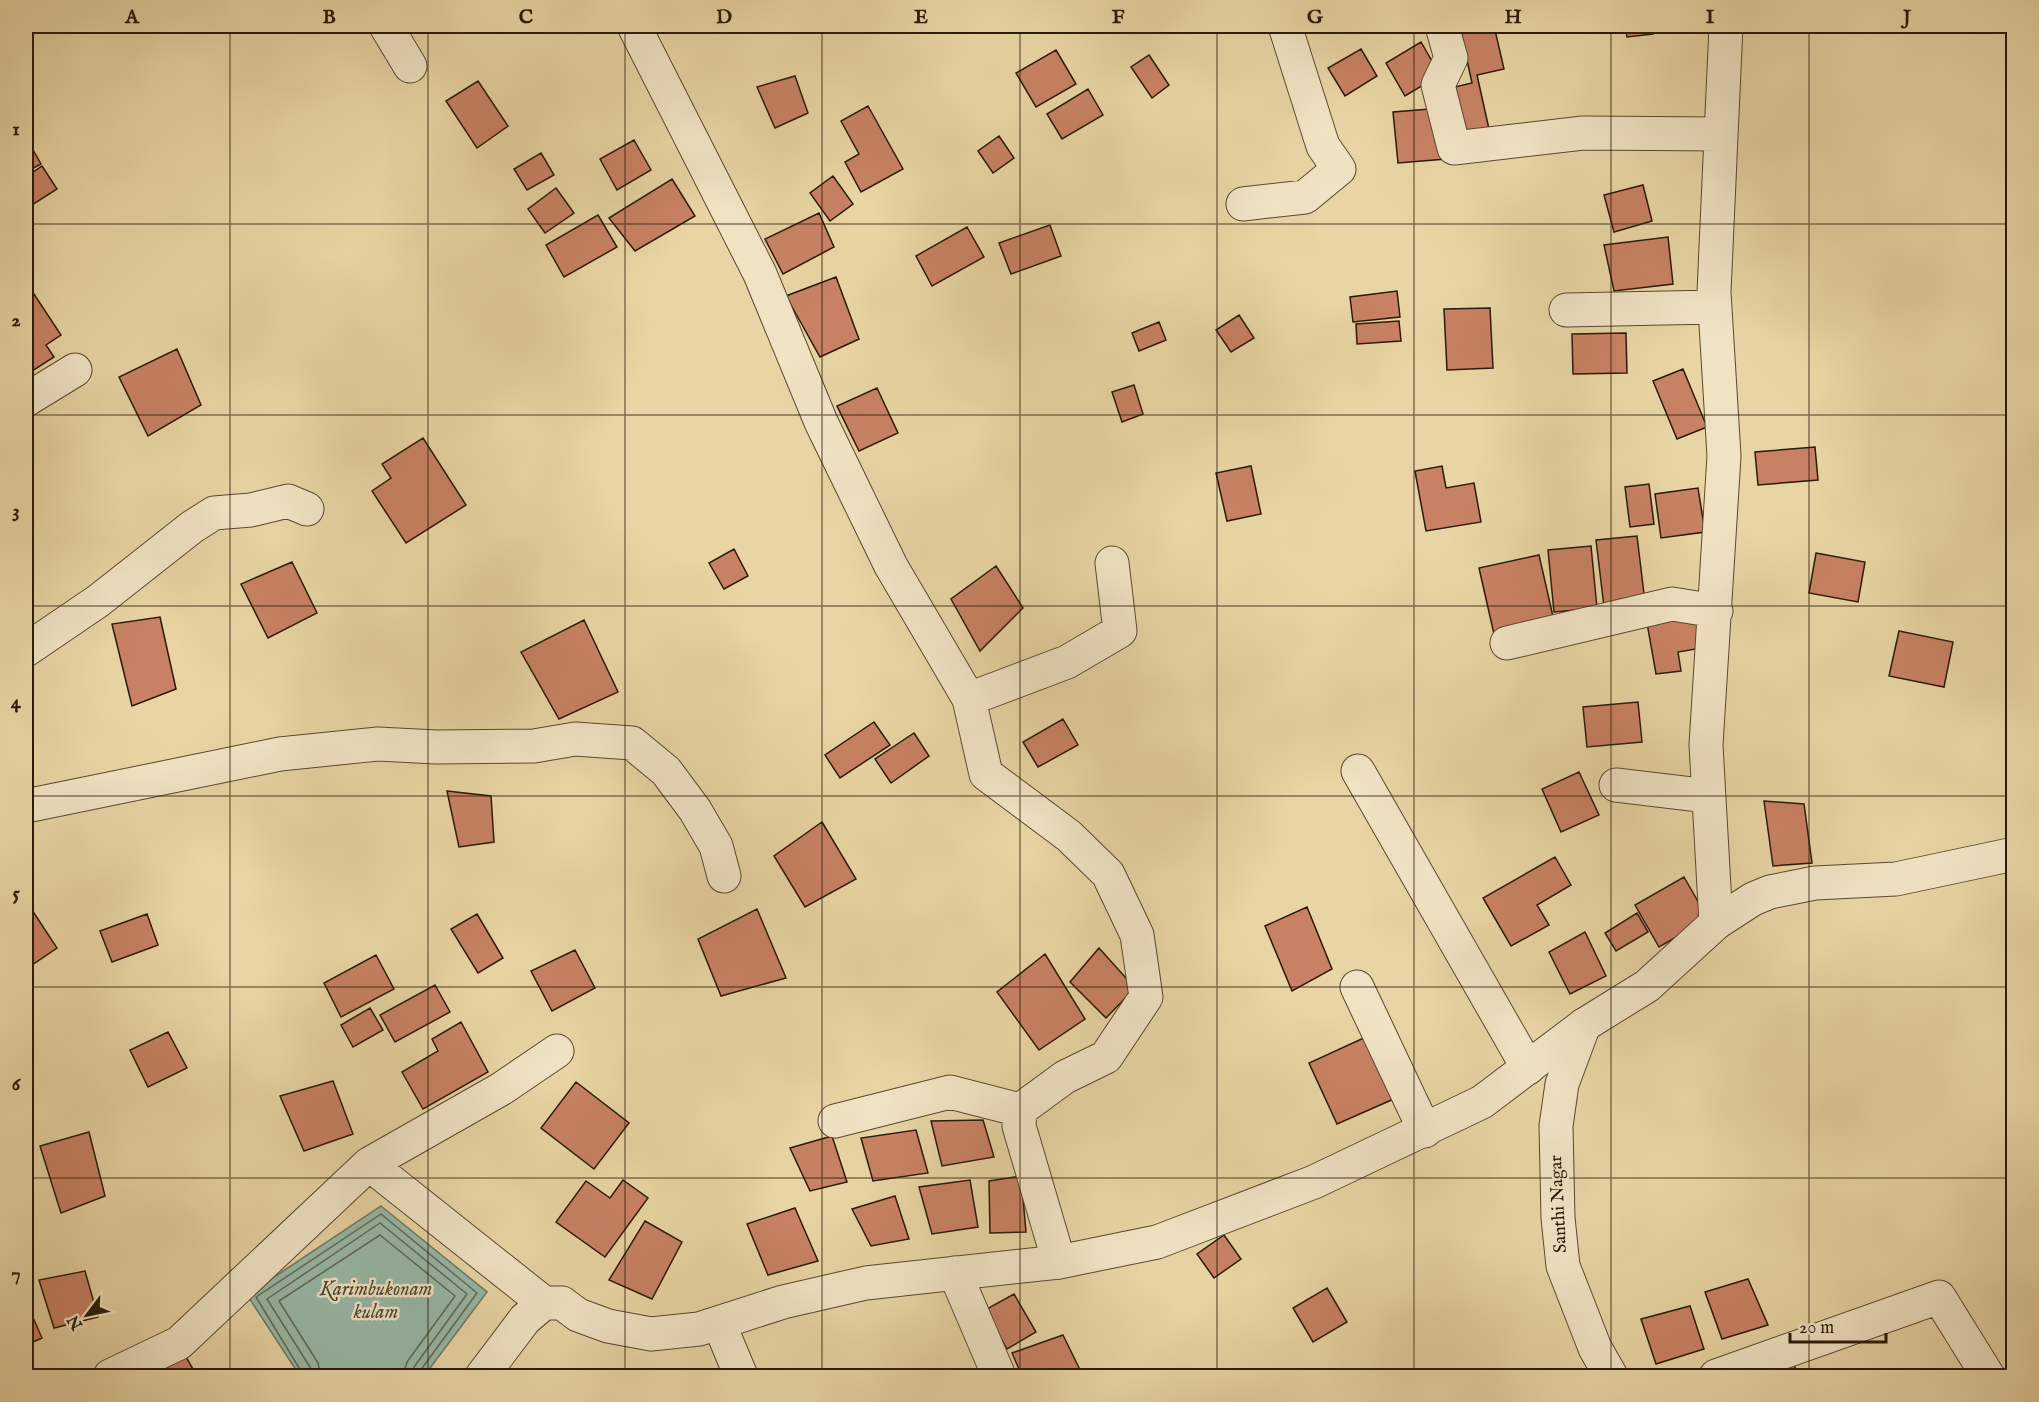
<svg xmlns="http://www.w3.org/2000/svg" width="2039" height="1402" font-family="'IM FELL English',serif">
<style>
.water{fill:#97b8a6;stroke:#6b7967;stroke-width:1.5}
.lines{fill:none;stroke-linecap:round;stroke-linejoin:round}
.shore{stroke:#606957;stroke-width:1.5}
.building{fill:#c88164;stroke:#291a08;stroke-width:1.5}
.minor-casing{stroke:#59482f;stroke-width:35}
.tertiary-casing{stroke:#59482f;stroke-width:35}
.minor{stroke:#f0e3c4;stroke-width:33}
.tertiary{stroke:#f0e3c4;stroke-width:33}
.grid{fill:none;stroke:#291a08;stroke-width:1.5;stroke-opacity:0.55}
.labels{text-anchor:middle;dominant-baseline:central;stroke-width:5;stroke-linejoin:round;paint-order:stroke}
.street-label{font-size:18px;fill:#291a08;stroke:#f0e3c4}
.water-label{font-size:20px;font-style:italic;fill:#4a4937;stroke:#f0e3c4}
.neatline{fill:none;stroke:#291a08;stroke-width:2}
.grid-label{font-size:20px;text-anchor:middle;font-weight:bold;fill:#291a08}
</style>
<rect width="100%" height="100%" fill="#e8d4a4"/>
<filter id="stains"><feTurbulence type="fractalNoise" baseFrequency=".00333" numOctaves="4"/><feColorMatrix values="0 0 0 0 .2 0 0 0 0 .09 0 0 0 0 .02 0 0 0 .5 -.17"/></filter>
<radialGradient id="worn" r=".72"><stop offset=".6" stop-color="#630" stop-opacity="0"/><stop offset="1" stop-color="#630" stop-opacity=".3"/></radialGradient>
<!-- water -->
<path class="water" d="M381,1206l106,86 -63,84h-124l-53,-81z"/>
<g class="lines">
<!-- shore -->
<path class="shore" d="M304,1376l-48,-79 125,-83 96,79 -57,78 -1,5
M312,1376l-2,-9 -43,-68 113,-76 87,71 -53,73 -2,9
M321,1376l-3,-13 -39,-62 101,-66 75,61 -48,66 -4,14"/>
</g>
<!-- building -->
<path class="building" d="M1494,26l10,43 -27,6 12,54 -33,6 -10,-46 26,-6 -11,-51z
M1582,26h14l-11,5z
M1625,26h27l1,8 -26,3z
M1671,26h33l-1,5z
M1421,42l19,33 -35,21 -19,-33z
M1361,49l16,27 -32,20 -17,-28z
M1056,50l20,34 -40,23 -20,-34z
M1149,55l20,30 -17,13 -21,-31z
M795,76l13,37 -33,15 -18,-41z
M478,81l30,45 -31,22 -31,-47z
M1088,89l15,26 -41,24 -15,-25z
M868,106l35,63 -42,23 -16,-30 14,-8 -18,-33z
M1442,108l4,51 -48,4 -5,-51z
M999,136l15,22 -21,15 -15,-22z
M634,140l17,30 -34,20 -17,-31z
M29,143l12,21 -15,8v-27z
M541,153l13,22 -27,15 -13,-21z
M42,166l15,23 -25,16 -6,-9v-19z
M833,176l20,28 -23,17 -20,-28z
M672,179l23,37 -60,35 -26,-33z
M1643,185l9,36 -38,11 -10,-37z
M556,188l18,25 -29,20 -17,-24z
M819,213l15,34 -51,27 -18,-35z
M598,215l19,32 -53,30 -18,-32z
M1050,225l11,31 -50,18 -12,-31z
M967,227l17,30 -52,29 -16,-30z
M1668,237l5,47 -59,7 -10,-46z
M836,277l23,62 -39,18 -34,-61z
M26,282l35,53 -15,10 8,12 -28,18z
M1397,291l3,26 -47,5 -3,-25z
M1490,308l3,60 -46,2 -3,-61z
M1239,315l15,23 -23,14 -15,-22z
M1399,321l2,20 -44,3 -1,-20z
M1159,322l7,18 -27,11 -7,-18z
M1626,333l1,40 -54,1 -1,-40z
M177,349l24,56 -53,31 -29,-59z
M1683,369l24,58 -30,12 -24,-58z
M1134,385l9,29 -21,8 -10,-30z
M877,388l21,45 -39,18 -22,-45z
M423,438l43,67 -60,38 -34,-52 19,-13 -9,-14z
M1815,447l3,33 -60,5 -3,-33z
M1251,466l10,48 -34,7 -11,-48z
M1442,466l4,22 28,-5 7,39 -55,9 -11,-60z
M1649,484l5,40 -24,3 -5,-40z
M1698,488l7,44 -44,6 -6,-44z
M1637,536l8,66 -41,5 -8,-67z
M1591,546l6,62 -43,4 -6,-62z
M734,549l14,27 -24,13 -15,-26z
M1816,553l49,9 -7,40 -49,-9z
M1539,555l15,66 -60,13 -15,-66z
M292,562l25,51 -49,25 -27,-54z
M996,566l27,42 -43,43 -29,-52z
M1697,615l5,33 -24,4 3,19 -25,3 -9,-51z
M160,617l16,72 -44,17 -20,-82z
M584,620l34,72 -59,27 -38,-67z
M1899,631l54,11 -9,45 -55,-11z
M1638,702l4,40 -55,5 -4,-40z
M1063,719l15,26 -40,22 -15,-25z
M874,722l16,23 -50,33 -15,-23z
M914,733l15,23 -38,27 -16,-24z
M1579,772l20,43 -38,17 -19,-43z
M447,791l44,5 3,46 -35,5z
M1764,801l40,3 8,59 -39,3z
M822,822l34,57 -51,28 -31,-51z
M1555,857l16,28 -34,20 12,20 -38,21 -28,-48z
M1684,877l24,42 -49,28 -24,-42z
M1307,907l25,62 -40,22 -27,-65z
M757,909l29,69 -65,18 -23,-57z
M34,913l23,35 -31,21v-51z
M1637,913l11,19 -32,19 -11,-18z
M147,914l11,31 -46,17 -12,-31z
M477,914l26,44 -25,15 -27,-44z
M1585,932l21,44 -36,18 -21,-42z
M1099,948l36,40 -29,30 -36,-36z
M575,950l20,38 -43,23 -21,-40z
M1045,954l40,65 -46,31 -42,-58z
M376,955l18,34 -53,28 -17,-34z
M435,985l15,27 -55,30 -15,-27z
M370,1008l13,22 -30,17 -12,-22z
M461,1022l27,50 -65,37 -21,-37 36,-21 -6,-12z
M168,1032l19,36 -39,19 -18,-37z
M1368,1036l28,62 -59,26 -28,-61z
M333,1081l20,53 -49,17 -24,-55z
M576,1082l53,41 -35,46 -53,-41z
M983,1120l11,37 -52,9 -11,-45z
M916,1130l12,43 -55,8 -12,-43z
M89,1132l16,64 -44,17 -21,-67z
M832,1136l15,46 -37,9 -20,-43z
M1021,1176l5,56 -36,1 -1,-52z
M623,1180l25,18 -43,59 -49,-35 30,-41 24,17z
M970,1180l8,47 -46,7 -13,-47z
M895,1196l14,43 -38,7 -19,-37z
M795,1208l23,53 -50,14 -21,-51z
M645,1221l37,21 -30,57 -43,-19z
M1224,1235l17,24 -27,19 -17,-24z
M85,1271l13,46 -44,11 -15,-48z
M1748,1279l20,46 -46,14 -17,-47z
M1327,1288l20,34 -34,20 -20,-34z
M1014,1294l22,38 -29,17 -22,-39z
M1690,1306l14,43 -48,15 -15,-45z
M31,1313l11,25 -16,7v-30z
M1063,1335l20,41h-61l-10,-23z
M186,1357l11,19h-46z
M1791,1359l8,17h-48z"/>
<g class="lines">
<defs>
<path id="minor" d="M386,26l24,40
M634,26l126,248 61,148 70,144 78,133 17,75 83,62 39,38 29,61 9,62 -40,60 -41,20 -45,33 -1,16 40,136
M1442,26l9,32 -13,27 16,63 129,-15 137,1
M1243,204l62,-7 34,-28 -16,-23 -38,-120
M1566,310l149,-3
M26,400l49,-30
M1507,643l165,-39 44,7
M26,650l72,-49 94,-74 22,-14 37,-3 37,-9 19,8
M969,699l98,-37 53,-31 -8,-68
M1358,771l170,297
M1616,785l92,11
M26,806l254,-52 98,-10 58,3 98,-1 41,-7 57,4 34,28 29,39 21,36 8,30
M1716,923l-10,-178 18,-289 -10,-164 12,-266
M1357,987l68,144
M1584,1025l-22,59 -6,42 2,92 5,48 32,82 16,28
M835,1121l115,-29 70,18
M369,1164l175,139
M955,1273l44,103
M719,1323l22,53
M110,1376l69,-33 190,-179 132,-75 56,-38
M1716,1376l223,-79 49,79"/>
<path id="tertiary" d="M482,1376l43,-57 19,-16h18l16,12 30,11 43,8 48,-5 84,-27 83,-19 193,-21 98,-20 157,-60 168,-80 102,-77 63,-39 69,-63 37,-24 17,-7 45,-9 81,-4 118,-25"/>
</defs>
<!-- minor casing -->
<use href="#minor" class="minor-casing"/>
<!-- tertiary casing -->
<use href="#tertiary" class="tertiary-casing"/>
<!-- minor -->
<use href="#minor" class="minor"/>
<!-- tertiary -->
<use href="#tertiary" class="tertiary"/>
</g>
<!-- grid -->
<path class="grid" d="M230,26v1350M428,26v1350M625,26v1350M822,26v1350M1020,26v1350M1217,26v1350M1414,26v1350M1611,26v1350M1809,26v1350M26,224h1988M26,415h1988M26,606h1988M26,796h1988M26,987h1988M26,1178h1988"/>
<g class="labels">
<!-- street labels -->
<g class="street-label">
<text transform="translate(1559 1204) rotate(-93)">Santhi Nagar</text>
</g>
<!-- water labels -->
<g class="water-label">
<text x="376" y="1289">Karimbukonam<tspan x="376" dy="23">kulam</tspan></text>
</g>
</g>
<!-- margin -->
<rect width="2039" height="1402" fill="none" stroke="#e8d4a4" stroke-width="66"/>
<!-- north arrow -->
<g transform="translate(87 1315) rotate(238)" stroke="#f0e3c4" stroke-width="4.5" paint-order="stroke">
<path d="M0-4.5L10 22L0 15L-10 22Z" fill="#291a08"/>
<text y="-9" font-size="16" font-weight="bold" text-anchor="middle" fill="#291a08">N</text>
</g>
<!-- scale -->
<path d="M1790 1333v9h96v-9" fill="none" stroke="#291a08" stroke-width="3"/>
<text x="1799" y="1333" font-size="18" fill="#291a08" stroke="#f0e3c4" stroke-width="4.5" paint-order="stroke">20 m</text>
<rect x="33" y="33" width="1973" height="1336" class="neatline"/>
<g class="grid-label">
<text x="132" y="23">A</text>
<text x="329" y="23">B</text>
<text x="526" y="23">C</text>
<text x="724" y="23">D</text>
<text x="921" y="23">E</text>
<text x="1118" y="23">F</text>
<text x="1315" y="23">G</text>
<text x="1513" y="23">H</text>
<text x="1710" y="23">I</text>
<text x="1907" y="23">J</text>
<text x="16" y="135">1</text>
<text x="16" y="326">2</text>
<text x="16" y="517">3</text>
<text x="16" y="708">4</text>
<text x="16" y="899">5</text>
<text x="16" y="1090">6</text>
<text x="16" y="1280">7</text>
</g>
<rect width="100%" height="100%" filter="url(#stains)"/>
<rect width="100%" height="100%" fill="url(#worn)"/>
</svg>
